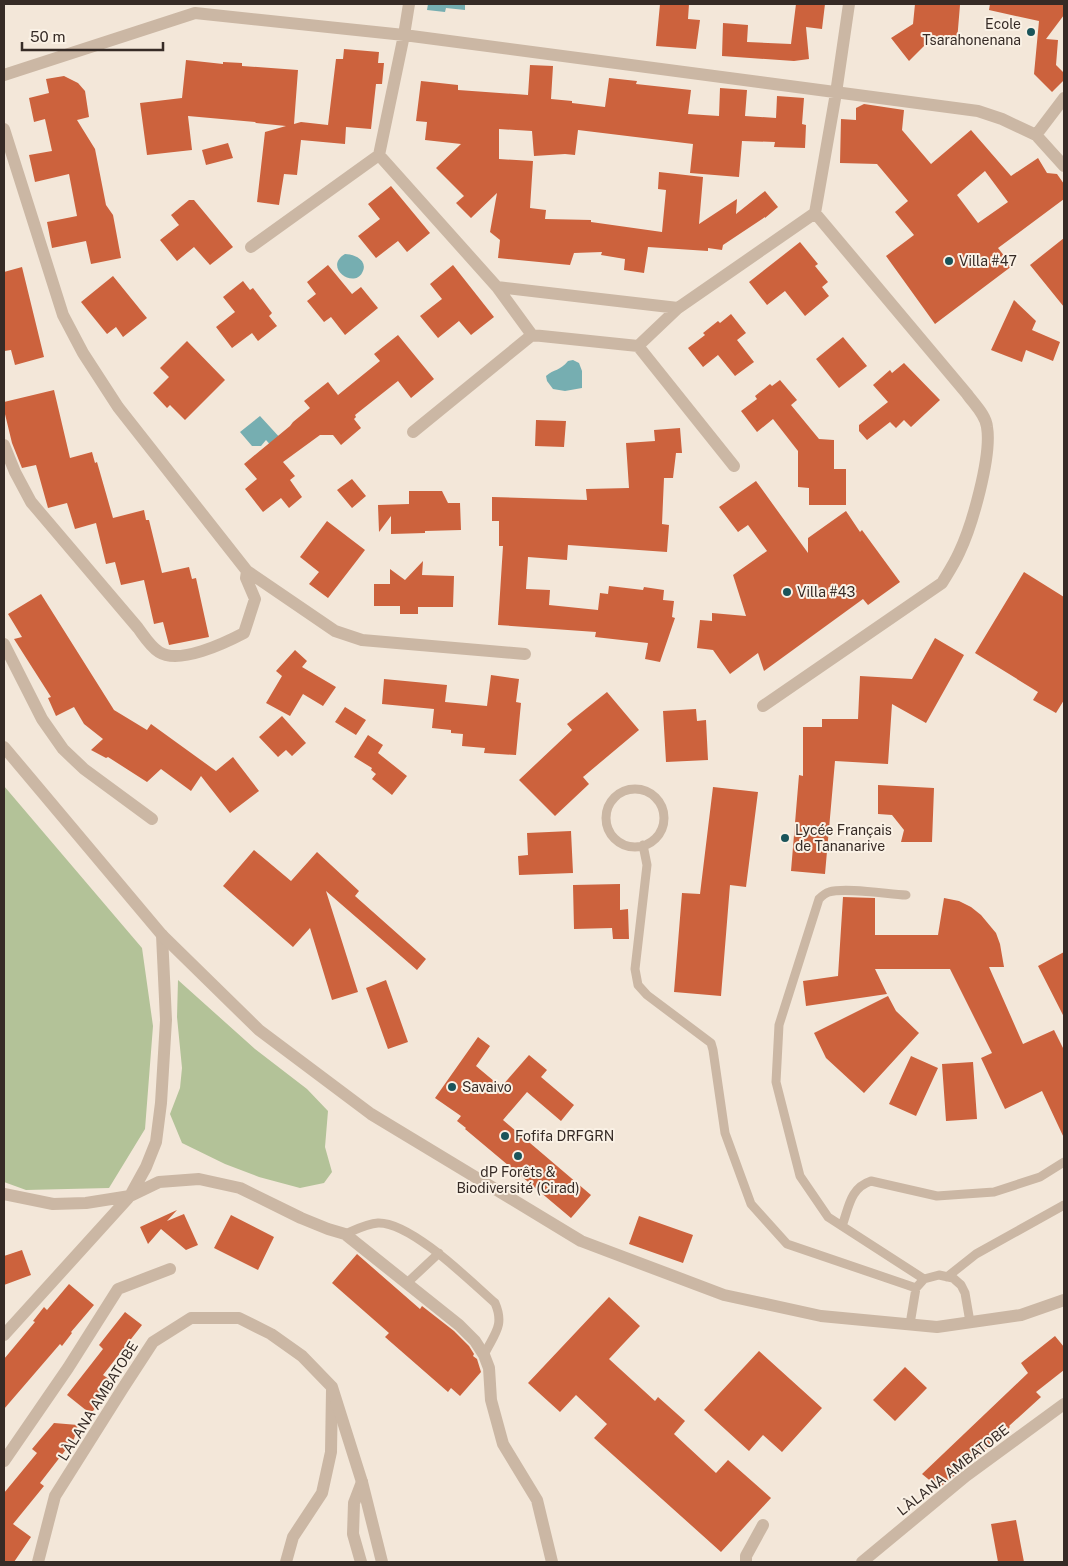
<svg xmlns="http://www.w3.org/2000/svg" width="1068" height="1566" font-family="'Public Sans',sans-serif">
<style>
.green{fill:#b3c298}
.water{fill:#76aeb1}
.building{fill:#cc623d;fill-rule:evenodd}
.lines{fill:none;stroke-linecap:round;stroke-linejoin:round}
.service{stroke:#cbb7a4;stroke-width:9}
.minor{stroke:#cbb7a4;stroke-width:12}
.tertiary{stroke:#cbb7a4;stroke-width:12}
.poi-dot{fill:#1a545a;stroke:#faf1e5;stroke-width:2}
.labels{text-anchor:middle;dominant-baseline:central;stroke-width:4;stroke-linejoin:round;paint-order:stroke}
.poi-label{font-size:14px;fill:#362b26;stroke:#faf1e5;text-anchor:start}
.street-label{font-size:14px;fill:#362b26;stroke:#faf1e5}
</style>
<rect width="100%" height="100%" fill="#f3e7d9"/>
<!-- green -->
<path class="green" d="M4,786l138,162 11,78 -8,103 -36,59 -83,2 -22,-8z
M178,980l77,69 52,40 21,22 -3,36 7,25 -8,11 -24,5 -41,-11 -34,-13 -43,-21 -12,-29 10,-26 2,-20 -5,-51z"/>
<!-- water -->
<path class="water" d="M428,4h37v6l-19,-2 -1,4 -18,-2z
M345,254c10,0 24,7 17,19 -9,16 -39,-6 -17,-19z
M573,360l6,3 3,8v17l-17,3 -12,-2 -6,-8 -1,-5c8,-7 14,-5 22,-15z
M260,416l22,24 -9,8 -7,-8 -5,6h-9l-12,-14z"/>
<!-- building -->
<path class="building" d="M660,4h29l-1,15 12,1 -4,29 -40,-3z
M796,4h29l-3,25 -16,-2 3,32 -15,2 -72,-5 1,-33 25,2 -1,17 44,2z
M915,4l45,1 -3,36 -26,-2 -22,22 -18,-23 22,-14z
M990,4h74v11l-18,24 12,1 -2,25 8,8v7l-12,12 -18,-18 5,-53 -50,-11z
M344,49l35,3 -1,11h6l-2,21h-6l-5,45 -25,-2 -1,17 -44,-4 -4,35 -13,-1 -5,31 -22,-3 8,-70 21,-6 -30,-3 -1,-1 -67,-6 4,34 -45,5 -7,-52 42,-5 4,-38 37,4v-2l19,1v3l56,4 -4,54 7,-2 27,3 8,-66h7z
M530,65l23,1 -2,33 21,2v2l33,4 4,-29 28,3 -1,3 55,6 -3,24 31,2 1,-28 27,2 -2,26 31,2 1,-22 27,2 -2,26 4,1 -1,23 -31,-1 1,-5 -33,-1 -3,36 -49,-4 3,-29 -115,-14 -3,25 -10,-1 -31,2 -2,-25 -33,-2v30l34,2 -3,47 16,2 -1,9 46,1v2l71,10 4,-42 -8,-1 1,-17 44,5 -4,47 38,-25 -1,15 29,-23 13,16 -13,11v-1l-42,28 -1,5 -14,-2v3l-60,-4 -4,26 -20,-3 1,-11 -24,-4 1,-3 -28,1 -4,12 -72,-7 2,-18 -10,-8 7,-39 -26,25 -15,-15 8,-7 -28,-28 25,-24 -36,-4 2,-18 -11,-1 5,-40 37,4v5l70,5z
M64,76l14,7 7,8 4,26 -12,3 18,29 11,56 7,10 8,43 -30,6 -5,-23 -34,7 -5,-26 30,-6 -8,-42 -34,8 -6,-27 23,-4 -7,-32 -11,3 -5,-24 20,-5 -3,-14z
M864,104l40,6 -2,20 29,34 40,-34 40,46 27,-18 9,15 10,1 7,10v15l-66,49 14,18 -77,58 -49,-68 28,-21 -19,-23 13,-11 -31,-37 -37,-1 1,-44 15,1v-12zM985,171l23,31 -30,21 -21,-28z
M228,143l5,15 -27,7 -4,-15z
M391,186l39,47 -23,19 -9,-11 -22,17 -18,-22 22,-17 -12,-15z
M189,200h5l39,47 -23,18 -16,-18 -17,14 -17,-21 19,-15 -8,-10z
M1064,238v69l-34,-42z
M800,242l18,22 -3,2 13,16 -6,5 7,9 -24,20 -20,-25 -18,14 -18,-23z
M328,265l24,29 9,-7 17,21 -33,27 -14,-18 -7,5 -17,-21 9,-7 -9,-12z
M453,265l41,52 -23,18 -12,-14 -21,17 -18,-22 22,-17 -12,-15z
M22,267l22,90 -29,8 -4,-15 -7,1v-79z
M113,276l34,42 -24,19 -7,-10 -9,7 -26,-32z
M243,281l7,9 3,-2 19,25 -3,3 8,10 -19,15 -6,-8 -20,15 -16,-21 19,-15 -12,-15z
M1014,300l22,21 -4,9 28,12 -7,19 -27,-11 -4,12 -31,-12z
M731,314l15,19 -9,7 17,22 -19,14 -17,-21 -15,12 -15,-19 17,-13 -2,-2 15,-12 2,2z
M398,335l36,44 -23,19 -13,-17 -43,34 1,2 -2,2 7,9 -20,17 -8,-10h-13l-37,27 12,14 -5,4 12,17 -13,11 -8,-10 -18,14 -18,-23 12,-10 -13,-15 46,-38 3,-4 17,-14 -6,-7 24,-19 10,13 42,-34 -6,-7z
M843,337l24,29 -28,22 -23,-29z
M187,341l38,39 -40,40 -15,-15 -3,3 -14,-15 16,-16 -9,-9z
M904,363l36,37 -29,27 -7,-7 -8,8 -6,-6 -23,18 -8,-9v-6l29,-23 -15,-17 17,-15 2,3z
M780,380l17,20 -6,5 28,34 15,1v29h12v36h-37v-17l-11,-1v-36l-25,-32 -16,13 -16,-21 16,-12 -2,-3 15,-12 2,2z
M54,390l16,68 22,-6 3,11 2,-1 16,56 31,-8 2,10h3l13,53 27,-6 3,12 4,-1 13,59 -40,8 -6,-23 -9,2 -10,-44 -23,5 -6,-23 -9,2 -10,-41 -21,6 -8,-26 -19,5 -12,-43 -14,3 -10,-25 -8,-33v-8z
M536,420l30,1 -2,26 -29,-1z
M680,428l2,25h-6l-3,25h-9l-2,46 7,1 -2,27 -99,-7 -1,15 -39,-3 -2,32 24,1 -1,15 49,5 2,-17 8,1 1,-8 34,4 1,-3 20,3 -1,10 11,1 -2,16 3,1 -15,44 -15,-3 3,-16 -53,-6 1,-5 -98,-7 5,-79h-4v-25h-7v-24l95,3 -1,-11 43,-1 -3,-45 29,-2 -1,-11z
M352,479l14,17 -14,12 -15,-18z
M756,481l52,72v-15l38,-27 14,21 2,-2 38,52 -32,23 -5,-6 -99,72 -6,-18 -28,21 -17,-24 -16,-2 3,-28 12,1v-8l34,3 -13,-41 34,-24 -19,-26 -10,7 -19,-25z
M409,491h33l6,12h12l1,27 -36,1v2l-34,1v-18l-12,16 -1,-27 31,-1z
M327,521l38,29 -37,48 -19,-14 10,-12 -19,-15z
M423,561l-1,14 32,1 -1,31h-35v7h-18v-8h-26v-22h16v-15l15,11z
M1024,572l40,25v103l-8,13 -23,-13 5,-8 -63,-39z
M41,594l73,116 33,20 4,-6 65,47 17,-14 26,34 -29,22 -29,-37 -10,15 -30,-22 -14,13 -39,-25 -2,1 -15,-8 12,-11 -19,-15 -10,-17 -18,9 -8,-18 3,-1 -37,-58 8,-2 -14,-23z
M935,638l29,17 -38,68 -34,-19 -4,60 -53,-3 -10,113 -34,-3 8,-96 4,1v-49h19v-8h36l2,-43 52,3z
M295,650l12,11 -5,6 34,20 -13,19 -20,-12 -13,22 -24,-13 16,-27 -6,-5z
M491,675l28,4 -3,23 5,1 -5,52 -32,-2 1,-5 -23,-2 1,-12 -12,-1v-3l-19,-2 2,-19 -52,-5 2,-25 63,6 -2,17 42,4z
M607,692l32,38 -56,47 6,7 -34,32 -36,-36 53,-50 -5,-6z
M345,707l21,13 -10,15 -21,-13z
M696,709l1,12 9,-1 2,40 -42,2 -3,-51z
M282,716l24,27 -14,13 -6,-6 -8,7 -19,-20z
M368,735l15,10 -5,8 29,23 -15,19 -20,-16 4,-5 -5,-4 1,-2 -18,-11z
M878,785l56,3 -2,54h-31l3,-12 -12,-15 -14,-1z
M713,787l45,5 -12,95 -16,-2 -9,111 -47,-4 8,-99 18,1z
M571,831l2,42 -54,2 -1,-19 10,-1 -1,-22z
M254,850l37,31 26,-29 42,39 -4,5 71,63 -9,11 -91,-79 32,101 -26,8 -22,-72 -17,19 -70,-61z
M620,884v26l8,-1 1,30h-16l-1,-11 -38,1 -1,-44z
M843,897l32,1v37h63l6,-37 15,3 12,6 10,8 15,18 4,11 4,23h-15l34,77 31,-14 10,20v88l-22,-47 -37,18 -24,-51 11,-5 -42,-84h-75l12,25 -81,12 -3,-25 35,-5z
M1064,952v65l-26,-51z
M386,980l22,62 -20,7 -22,-61z
M888,996l8,15 23,22 -55,60 -38,-35 -12,-25z
M478,1037l12,9 -14,20 25,21 28,-32 18,15 -6,7 33,28 -13,16 -34,-29 -24,28 88,75 -20,23 -106,-89 1,-1 -9,-7 4,-5 -26,-18z
M911,1056l27,12 -22,48 -27,-12z
M973,1062l4,57 -31,2 -4,-57z
M177,1210l-10,11 17,-7 14,31 -12,5 -25,-21 -13,15 -8,-17z
M231,1215l43,22 -16,33 -44,-22z
M639,1216l54,19 -10,28 -54,-19z
M22,1250l9,25 -27,10v-29z
M357,1254l63,55 2,-3 32,25 15,15 5,8 -1,2 4,3 4,13 -21,24 -9,-8 -3,4 -63,-55 4,-4 -57,-50z
M69,1284l25,21 -23,27 1,1 -10,13 -2,-2 -56,65v-50l31,-37 -2,-1 11,-14 3,3z
M609,1297l31,29 -31,33 46,42 3,-4 27,24 -11,13 42,39 12,-13 43,38 -50,54 -127,-114 13,-14 -31,-29 -16,17 -32,-29z
M125,1312l17,13 -39,50 9,6 -3,4 2,2 -18,24h-6l-20,-16 36,-46 -4,-4z
M1055,1336l9,11v23l-28,22 5,5 -32,29 1,1 -28,26 -43,35 -17,-14 106,-101 -7,-10z
M759,1351l63,57 -40,44 -19,-17 -14,16 -45,-41z
M905,1367l22,21 -32,33 -22,-21z
M54,1423l24,2 -4,14 -34,44 4,3 -31,38 18,13 -17,25h-10v-69l33,-40 -5,-4z
M1016,1520l8,42h-26l-7,-38z"/>
<g class="lines">
<!-- service -->
<path class="service" d="M606 818a29 29 0 1 1 58 0a29 29 0 1 1-58 0Z
M643,845l4,20 -12,104 3,16 9,10 64,48 2,7 12,83 26,71 36,40 129,44
M906,895c-19,-1 -61,-8 -77,-3 -4,1 -7,4 -10,7l-40,126 -3,57 24,94 28,41 96,62
M842,1226c7,-19 8,-38 29,-45l66,15 57,-4 46,-15 24,-15
M345,1234c10,-4 21,-10 33,-11 33,-1 92,58 117,80 10,23 -1,31 -11,52
M947,1277l29,-23 88,-49
M407,1283l32,-30
M910,1324l6,-36 8,-9 15,-4 14,3 8,7 4,8 5,29"/>
<!-- minor -->
<path class="minor" d="M4,75l191,-62 209,22 574,76 24,8 34,16 28,31
M4,129l59,186 20,38 35,54 129,164 88,60 27,9 163,14
M1036,135l28,-37
M379,155l118,132 35,48 106,11 96,120
M251,247l128,-92 25,-120 5,-31
M497,287l181,21 -40,38
M678,308l137,-95 21,-120 13,-89
M413,432l119,-97
M4,445l11,27 16,30 107,126c6,8 12,18 21,24 20,13 66,-9 85,-19l11,-34 -9,-21 1,-7
M4,644l38,75 21,30 21,20 68,50
M763,706l179,-123c6,-10 12,-19 17,-30 13,-27 33,-97 28,-126 -1,-12 -13,-23 -20,-33l-152,-181
M4,1194l49,10 33,-1 44,-7 16,-29 10,-25 5,-39 5,-83 -4,-85
M4,1335l126,-139 29,-14 40,-3 41,9 61,30 27,11 17,5 114,91 16,16 9,14 5,13 2,32 12,44 34,56 15,62
M4,1461l64,-93 50,-79 52,-20
M286,1562l7,-25 29,-44 9,-41 1,-62
M361,1562l-8,-28 1,-31 8,-21
M746,1562v-6l17,-31"/>
<!-- tertiary -->
<path class="tertiary" d="M4,747l158,188 97,95 112,84 210,127 143,54 97,21 116,11 84,-12 43,-15
M38,1562l17,-66 68,-108 30,-46 38,-24h48l32,16 31,22 30,31 30,95 20,80
M862,1562l104,-86 98,-72"/>
</g>
<!-- markers -->
<g class="poi-dot">
<circle cx="1031" cy="32" r="5"/>
<circle cx="949" cy="261" r="5"/>
<circle cx="787" cy="592" r="5"/>
<circle cx="785" cy="838" r="5"/>
<circle cx="452" cy="1087" r="5"/>
<circle cx="505" cy="1136" r="5"/>
<circle cx="518" cy="1156" r="5"/>
</g>
<g class="labels">
<!-- poi labels -->
<g class="poi-label">
<text x="1021" y="24" text-anchor="end">Ecole<tspan x="1021" dy="16">Tsarahonenana</tspan></text>
<text x="959" y="261">Villa #47</text>
<text x="797" y="592">Villa #43</text>
<text x="795" y="830">Lycée Français<tspan x="795" dy="16">de Tananarive</tspan></text>
<text x="462" y="1087">Savaivo</text>
<text x="515" y="1136">Fofifa DRFGRN</text>
<text x="518" y="1172" text-anchor="middle">dP Forêts &amp;<tspan x="518" dy="16">Biodiversité (Cirad)</tspan></text>
</g>
<!-- street labels -->
<g class="street-label">
<text transform="translate(98 1401) rotate(-58)">LÀLANA AMBATOBE</text>
<text transform="translate(953 1470) rotate(-38)">LÀLANA AMBATOBE</text>
</g>
</g>
<!-- border -->
<rect width="1068" height="1566" fill="none" stroke="#362b26" stroke-width="10"/>
<!-- scale -->
<path d="M22 42v8h141v-8" fill="none" stroke="#362b26" stroke-width="2.5"/>
<text x="30" y="42" font-size="15" fill="#362b26" stroke="#faf1e5" stroke-width="4" paint-order="stroke">50 m</text>
</svg>
